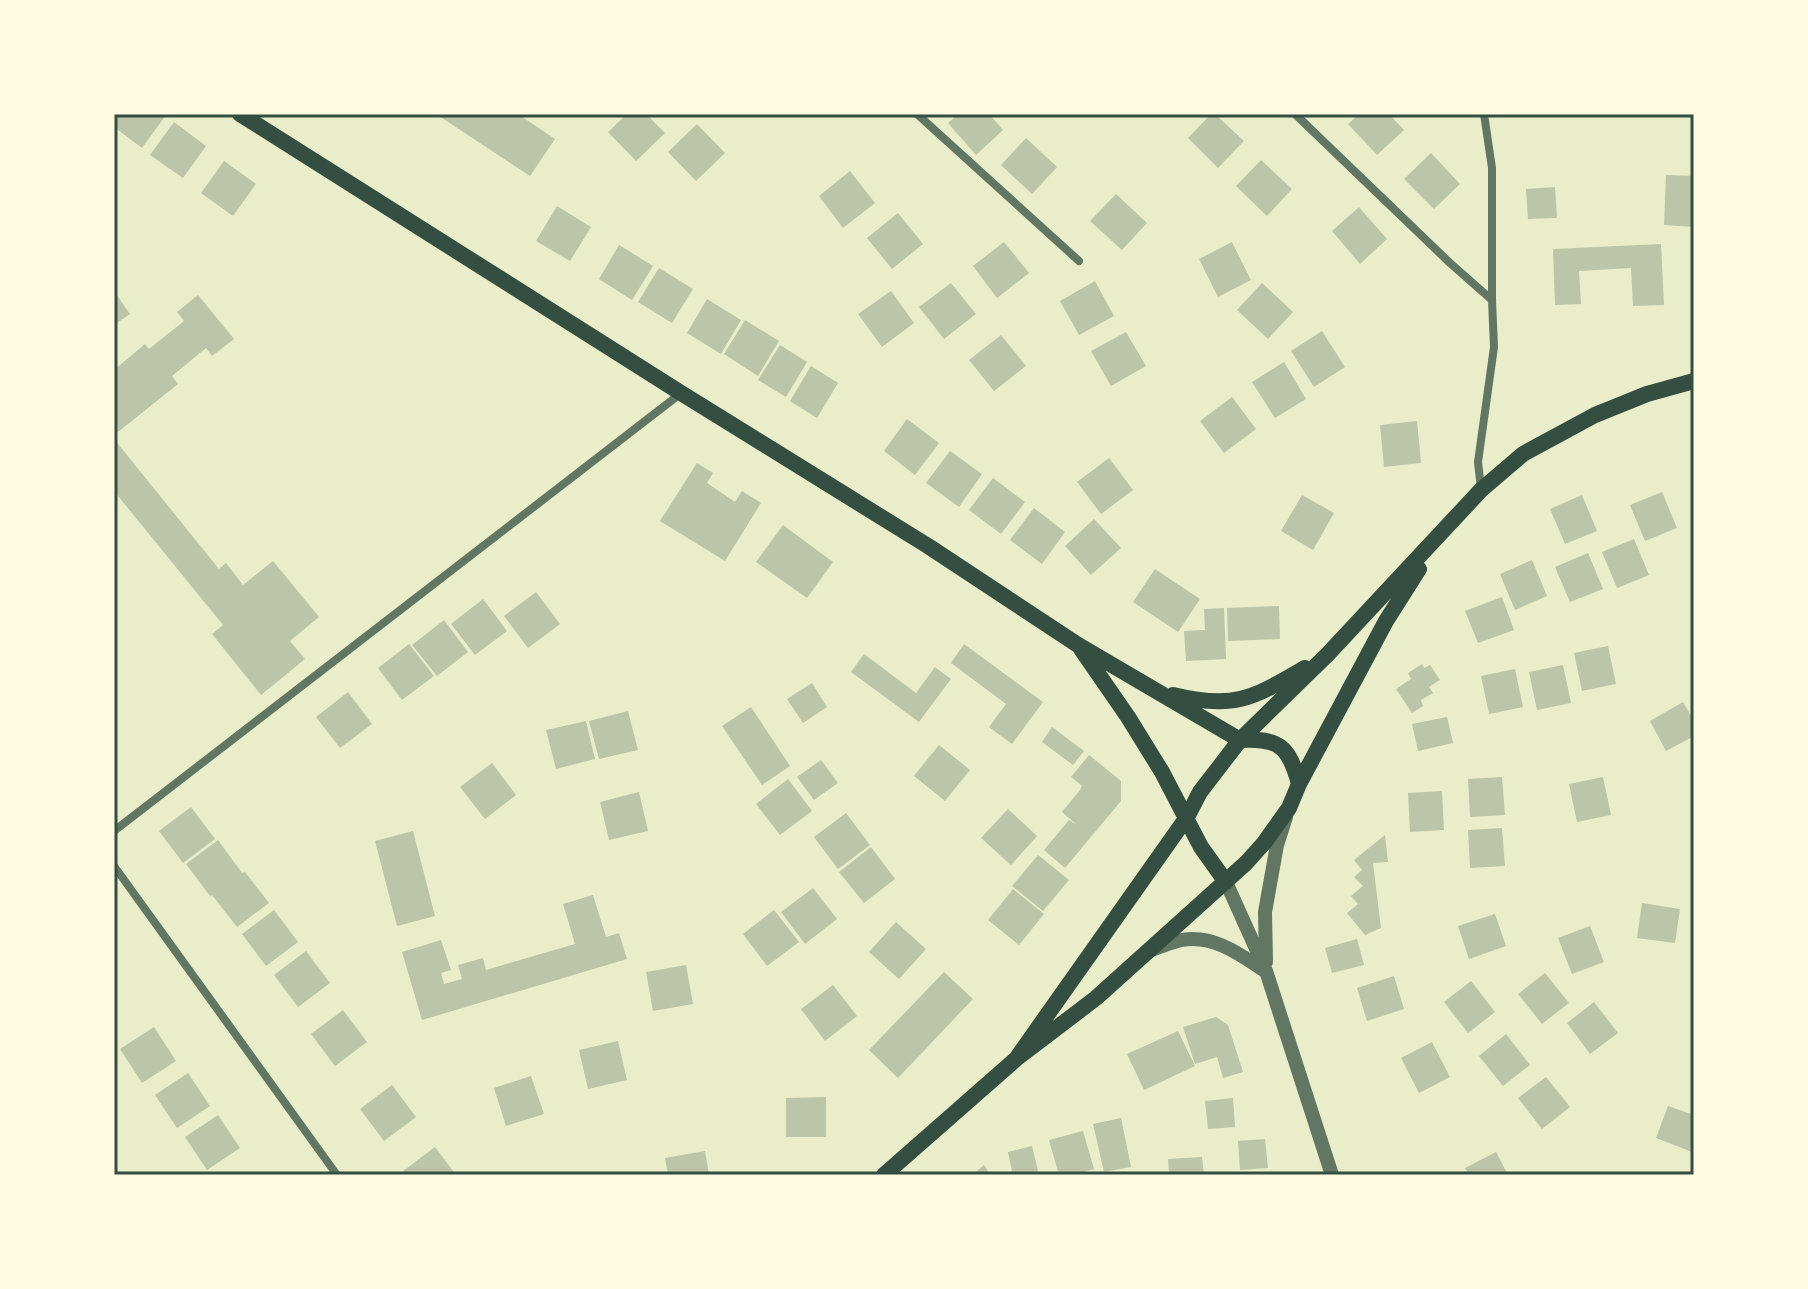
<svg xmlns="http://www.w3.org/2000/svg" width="1808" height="1289" font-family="'Work Sans',sans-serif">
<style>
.building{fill:#bcc5a7}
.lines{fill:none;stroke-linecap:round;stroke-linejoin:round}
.minor{stroke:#617663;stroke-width:8}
.tertiary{stroke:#617663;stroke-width:14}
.secondary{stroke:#344e41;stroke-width:16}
.neatline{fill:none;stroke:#344e41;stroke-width:3}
</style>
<rect width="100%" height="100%" fill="#e9edc9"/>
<!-- building -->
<path class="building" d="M117,114h47l2,1 -24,33 -28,-21v-8z
M436,114h82l37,25 -25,37z
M627,114h19l19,19 -29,28 -28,-29z
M958,114h31l14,16 -27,25 -28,-32z
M1211,114h4l29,27 -26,27 -30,-30z
M1359,114h30l15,16 -27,25 -29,-31z
M174,122l32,24 -23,32 -33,-23z
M697,124l28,29 -29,28 -28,-29z
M1026,138l31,29 -25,27 -31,-29z
M1431,153l29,31 -26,25 -30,-30z
M1261,160l31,29 -25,27 -31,-30z
M224,161l32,23 -23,32 -32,-23z
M850,171l25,32 -32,25 -24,-32z
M1666,175l28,1v51l-30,-2z
M1555,187l2,31 -29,1 -2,-30z
M1116,194l31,29 -25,27 -32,-29z
M557,206l34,21 -21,34 -34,-20z
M1359,207l28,32 -27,25 -28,-33z
M898,213l25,31 -31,25 -25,-31z
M1004,242l25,31 -32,25 -24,-32z
M1232,242l19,38 -33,17 -19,-38z
M1661,244l3,61 -31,1 -2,-38 -52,3 2,33 -26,1 -2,-56z
M619,245l34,21 -21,34 -33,-21z
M659,268l34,21 -21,34 -34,-21z
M1095,281l19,35 -35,19 -19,-34z
M951,283l25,31 -32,25 -25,-32z
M1262,283l31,29 -25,27 -31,-29z
M114,291l16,23 -16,11z
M891,291l23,32 -32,24 -24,-33z
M198,295l36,44 -22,17 -6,-8 -34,28 6,8 -60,48 -4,-6v-56l31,-26 4,5 35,-28 -7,-9z
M707,299l34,21 -20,34 -34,-21z
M745,320l34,21 -21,35 -34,-22z
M1322,331l23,36 -31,20 -23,-36z
M1126,332l20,34 -35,20 -20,-35z
M1001,335l25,31 -32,25 -25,-31z
M780,345l27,17 -21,35 -28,-17z
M1284,362l22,37 -31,19 -23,-36z
M811,366l27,17 -21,35 -27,-17z
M1232,397l24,32 -32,24 -24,-32z
M907,419l32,24 -24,32 -31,-24z
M1417,421l4,42 -37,4 -4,-42z
M114,439l105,130 7,-6 17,22 30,-24 46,56 -29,24 15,18 -44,36 -49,-61 11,-9 -109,-134z
M950,451l32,23 -23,33 -33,-24z
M1109,458l24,32 -32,24 -24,-32z
M697,463l16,10 -6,10 28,19 7,-11 19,12 -36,58 -65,-40z
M993,478l32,24 -24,32 -32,-24z
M1662,492l15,36 -32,13 -15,-36z
M1302,495l32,18 -21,37 -32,-19z
M1582,495l15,36 -32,13 -15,-35z
M1034,508l31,24 -23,32 -32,-24z
M1094,519l27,29 -30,27 -26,-29z
M783,525l50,37 -26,36 -51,-36z
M1634,539l15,36 -32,13 -15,-36z
M1588,553l15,36 -33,13 -15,-35z
M1532,560l15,36 -32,14 -15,-36z
M1155,569l45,30 -22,33 -45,-30z
M536,592l24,32 -32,24 -24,-32z
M1502,597l12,33 -36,13 -13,-32z
M483,599l24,32 -32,24 -24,-31z
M1279,606l1,33 -52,2 -1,-33z
M1224,608l2,51 -40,2 -2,-30 21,-1 -1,-21z
M444,620l24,32 -31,24 -25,-31z
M409,644l25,32 -32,24 -24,-32z
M964,644l79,58 -31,42 -23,-17 17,-23 -55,-41z
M1608,646l8,38 -34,7 -8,-38z
M864,654l52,39 19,-26 16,12 -32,43 -68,-50z
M1422,664l2,4 6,-3 10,15 -11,7 4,6 -12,7 2,6 -11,7 -16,-24 15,-10 -3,-6z
M1563,665l8,38 -34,7 -8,-38z
M1515,669l8,38 -34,7 -8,-38z
M812,683l15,24 -24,16 -16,-24z
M348,692l24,32 -32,24 -24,-31z
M1683,702l11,19v15l-28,15 -16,-30z
M751,707l39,59 -28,19 -40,-59z
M628,711l10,39 -39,9 -10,-38z
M1447,717l6,26 -35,8 -6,-27z
M586,721l9,38 -39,10 -10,-39z
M1052,727l32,24 -11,14 -31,-23z
M939,745l31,25 -25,31 -31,-25z
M1089,755l32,26v20l-56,67 -21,-18 25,-30 8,5 -15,-13 18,-22 2,-4 -11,-9z
M821,760l17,23 -24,17 -17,-23z
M492,763l24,32 -31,24 -25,-32z
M1502,777l3,38 -35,2 -2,-38z
M1603,777l8,38 -34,7 -8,-38z
M788,779l24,32 -32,24 -24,-31z
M1442,791l2,39 -34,2 -2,-39z
M639,792l9,39 -39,9 -9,-38z
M191,807l24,32 -32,24 -24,-32z
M1008,809l29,27 -26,29 -30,-27z
M846,813l24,32 -32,24 -24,-32z
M1502,828l3,38 -35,2 -2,-38z
M413,831l22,85 -38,10 -22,-85z
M1385,835l3,27 -15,1 8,65 -16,7 -18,-22 11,-9 -7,-8 12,-10 -9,-9 8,-7 -8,-10z
M218,840l24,33 3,-1 24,31 -32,24 -25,-32 -2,1 -24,-32z
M871,847l24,32 -31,24 -25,-31z
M1038,855l31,25 -26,31 -31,-25z
M813,888l24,31 -32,25 -24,-32z
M1013,889l31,25 -25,31 -31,-25z
M593,895l13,42 13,-4 8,26 -205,61 -20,-68 39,-12 10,30 -10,3 3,11 18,-5 -4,-14 25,-7 3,12 89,-26 -12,-40z
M1642,903l38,6 -5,34 -38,-5z
M274,910l24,32 -32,24 -24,-32z
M774,910l25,32 -32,24 -24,-32z
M1495,914l11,32 -37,13 -11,-33z
M896,922l30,27 -27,30 -30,-27z
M1590,926l14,36 -32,12 -14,-36z
M1357,939l7,26 -32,8 -7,-25z
M306,951l24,32 -32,24 -24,-32z
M686,965l7,39 -40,7 -7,-39z
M944,972l29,27 -75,79 -29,-28z
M1545,973l24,30 -27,21 -24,-30z
M1394,976l10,33 -37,12 -10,-33z
M1471,981l24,31 -27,21 -24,-31z
M833,985l24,31 -32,25 -24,-32z
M1594,1002l24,31 -28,21 -23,-31z
M343,1010l24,32 -32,24 -24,-32z
M1216,1017l12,8 15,47 -20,6 -6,-21 -22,7 -12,-37z
M154,1027l22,34 -34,22 -22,-34z
M1178,1031l17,35 -51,24 -17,-36z
M1506,1034l24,31 -27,21 -24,-30z
M618,1041l9,39 -39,9 -9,-39z
M1432,1042l18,35 -31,16 -18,-35z
M188,1073l22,33 -33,22 -22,-33z
M531,1076l13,38 -38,12 -12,-38z
M1546,1077l24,30 -28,22 -24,-31z
M392,1085l24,32 -32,24 -24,-32z
M826,1097v40h-40v-39z
M1233,1098l2,29 -27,2 -3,-28z
M1668,1106l26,9v32l-2,5 -36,-14z
M218,1115l22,33 -33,22 -22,-33z
M1121,1118l10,49 -27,5 -11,-48z
M1083,1131l11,38 -22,6h-13l-10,-35z
M1265,1139l3,29 -28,2 -2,-29z
M1032,1146l7,29h-38l11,-4 -4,-19z
M435,1147l21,28h-51l-2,-4z
M705,1151l4,24h-41l-3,-17z
M1496,1152l12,23h-39l-4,-7z
M1202,1157l2,18h-35l-1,-16z
M984,1165l6,10h-18z"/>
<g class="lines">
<!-- minor -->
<path class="minor" d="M917,114l162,147
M1295,114l155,149 42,37
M1481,489l-3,-27 16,-115 -2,-47v-132l-8,-54
M114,831l566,-437
M114,866l223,309"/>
<!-- tertiary -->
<path class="tertiary" d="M1226,882l40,89 66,204
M1151,950c10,-3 21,-8 31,-10 31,-6 59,15 83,31
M1266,962l-1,-50 12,-67 9,-28"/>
<!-- secondary -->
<path class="secondary" d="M240,114l441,279 247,153 150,99 162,95c39,-2 49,6 59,44
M1081,649l47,68 34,55 39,75 25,35
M1173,695c62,15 80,3 132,-27
M1016,1059l171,-242 13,-25 40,-52 87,-85 154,-165 42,-36 72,-39 52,-21 47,-13
M884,1175l132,-116 80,-61 150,-135 18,-20 25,-35 10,-24 87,-163 33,-52"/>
</g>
<!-- border -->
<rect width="1808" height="1289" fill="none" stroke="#fefae0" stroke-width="232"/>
<rect x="116" y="116" width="1576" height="1057" class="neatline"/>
</svg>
